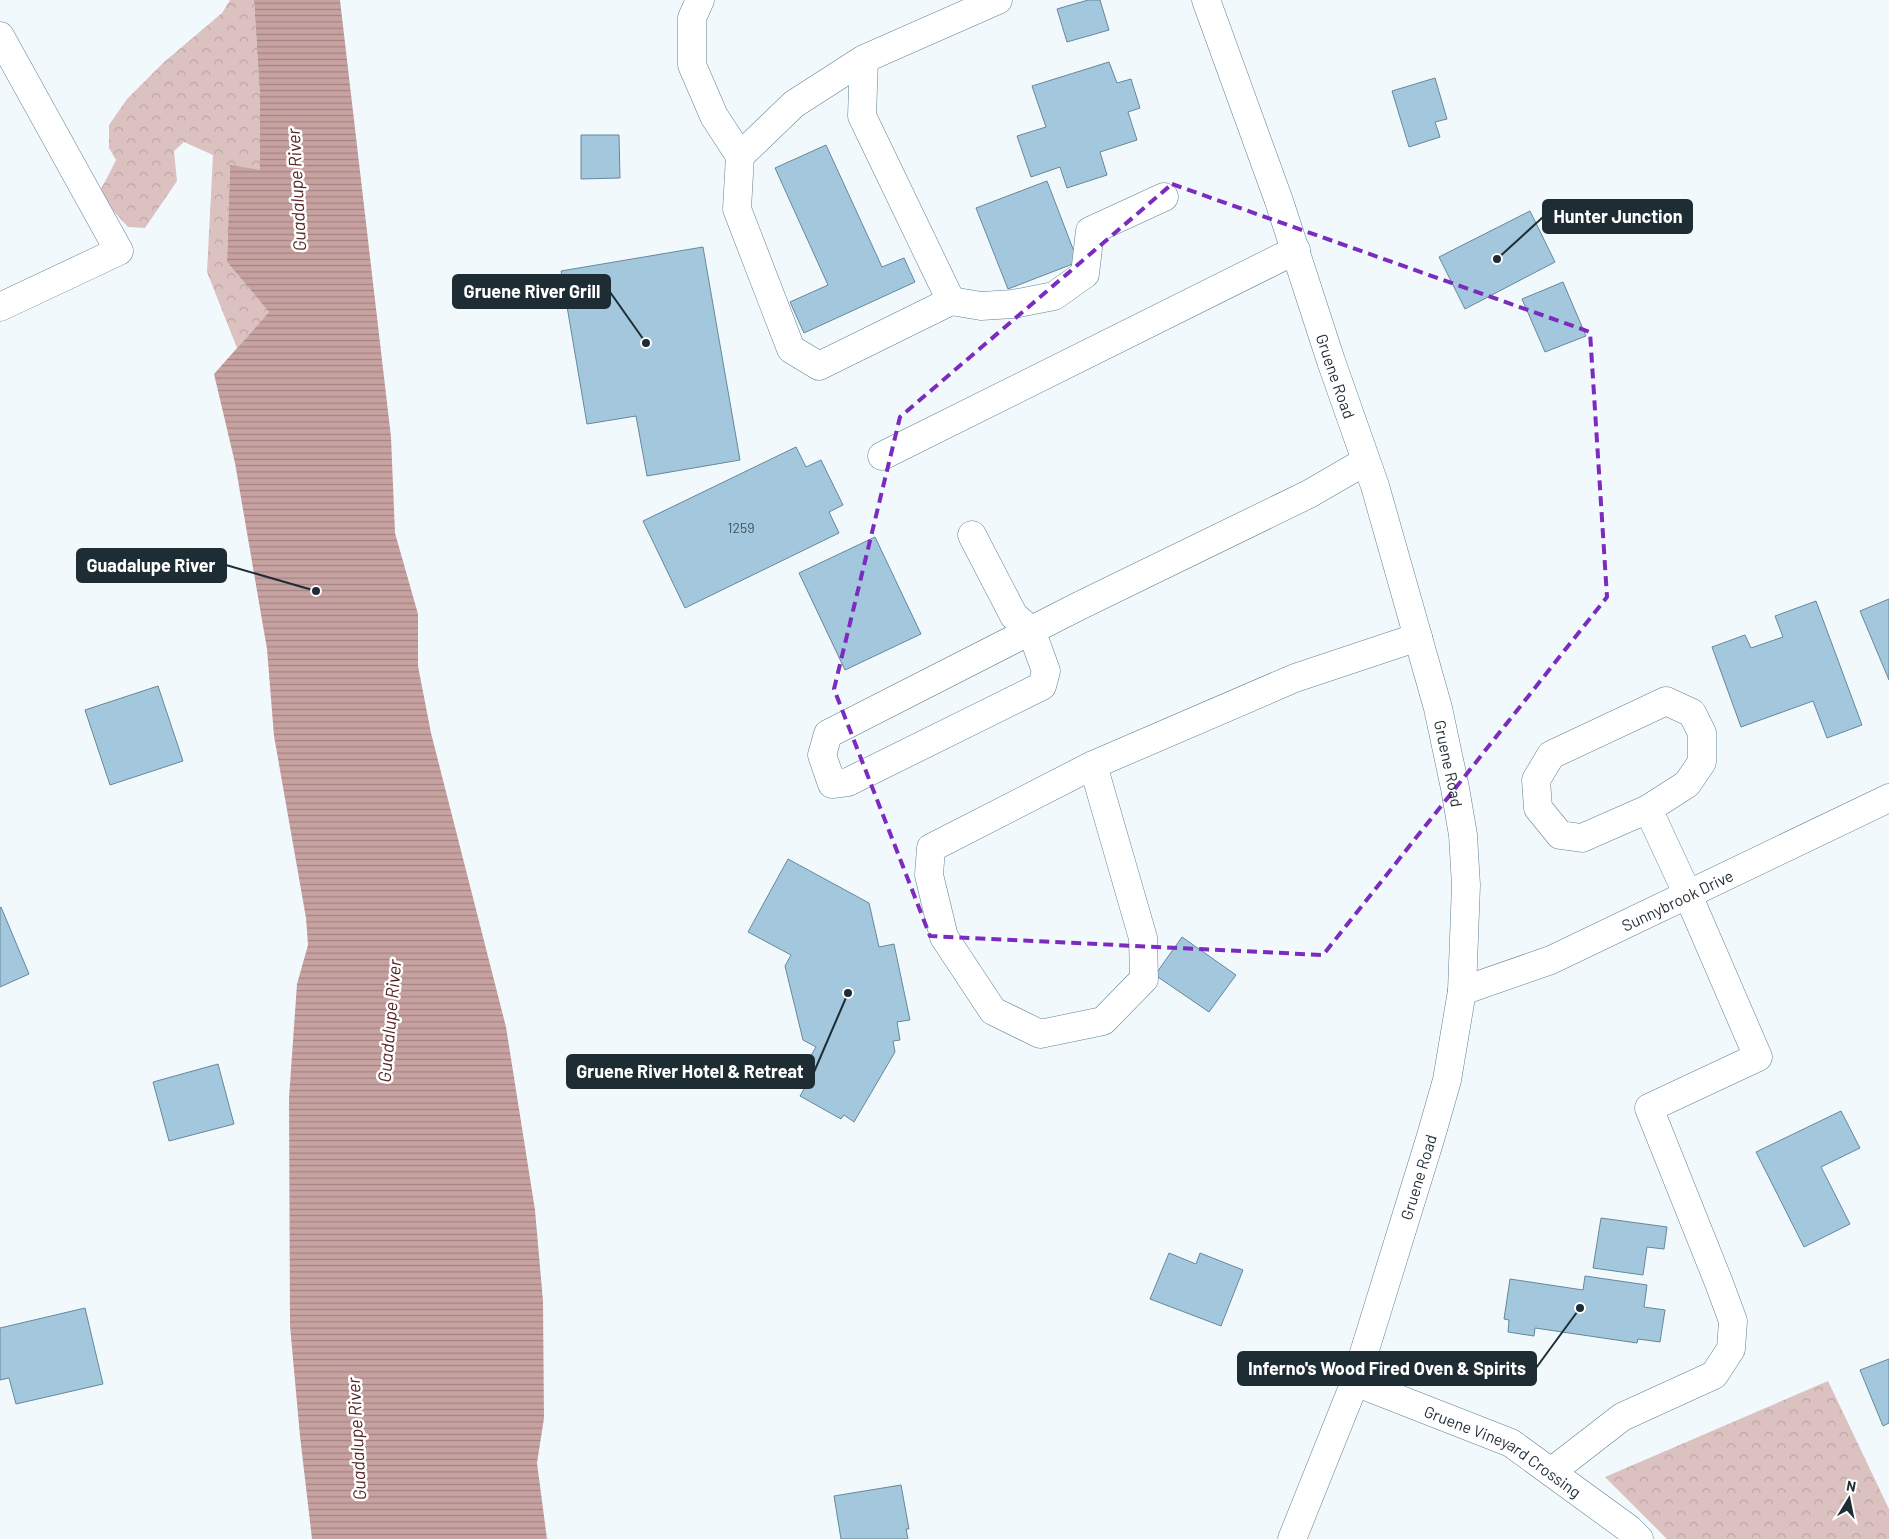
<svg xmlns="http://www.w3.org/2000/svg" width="1889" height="1539" font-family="Barlow,sans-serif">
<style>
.forest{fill:url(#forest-crowns)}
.water{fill:url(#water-rules)}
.building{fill:#a3c7dc;stroke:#66889c}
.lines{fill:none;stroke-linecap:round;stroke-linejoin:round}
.minor-casing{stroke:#5f8195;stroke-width:29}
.minor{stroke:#fff;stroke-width:28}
.marked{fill:none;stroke:#7b2cbf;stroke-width:4;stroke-dasharray:10 6;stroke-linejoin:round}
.labels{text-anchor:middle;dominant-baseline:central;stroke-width:5;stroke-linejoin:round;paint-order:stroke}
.number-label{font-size:14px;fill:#3f535e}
.street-label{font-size:16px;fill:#1e2c34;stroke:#fff}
.water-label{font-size:18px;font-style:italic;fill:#572526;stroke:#fff}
.leader{fill:none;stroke:#1e2c34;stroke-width:2}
.callout-dot{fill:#1e2c34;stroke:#fff;stroke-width:2}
.callout{fill:#1e2c34;stroke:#1e2c34;stroke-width:2}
.callout-label{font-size:18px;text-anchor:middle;font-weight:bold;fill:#fff}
</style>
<defs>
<pattern id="forest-crowns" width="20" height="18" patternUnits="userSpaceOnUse" patternTransform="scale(1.25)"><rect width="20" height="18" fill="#dbc1c0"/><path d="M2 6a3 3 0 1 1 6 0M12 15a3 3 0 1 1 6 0" fill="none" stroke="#bca6a6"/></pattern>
<pattern id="water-rules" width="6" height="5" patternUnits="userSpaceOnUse" patternTransform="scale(1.25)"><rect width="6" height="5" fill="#c8a2a1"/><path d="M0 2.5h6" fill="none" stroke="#a28484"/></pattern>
</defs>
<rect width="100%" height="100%" fill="#f2f9fd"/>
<!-- forest -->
<path class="forest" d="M230,0h24l6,97v74l-30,-6 -3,97 42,50 -32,36 -30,-76 6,-117 -29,-13 -10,9 3,30 -32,47 -17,-1 -30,-33 10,-18 8,-16 -7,-12v-23l18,-26 36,-36 59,-50z
M1828,1381l61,128v30h-222l-62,-62z"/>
<!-- water -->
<path class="water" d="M254,0h86l51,437 4,96 23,81v52l13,67 75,294 29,183 8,91 1,117 -7,45 10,76h-235l-12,-103 -10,-110 -1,-228 8,-114 11,-39 -2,-27 -32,-182 -7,-87 -32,-186 -21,-89 55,-62 -42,-50 3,-97 30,5v-73z"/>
<!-- building -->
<path class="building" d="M1088,0h12l9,30 -42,12 -10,-33z
M1109,62l8,21 14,-4 9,29 -12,4 9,28 -37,12 7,23 -40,13 -7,-21 -29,10 -14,-41 29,-9 -14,-41z
M1435,78l12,41 -12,3 5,15 -31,10 -17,-56z
M581,135h38l1,43 -39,1z
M826,145l56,122 22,-9 11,24 -111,51 -14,-31 38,-17 -53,-117z
M1047,181l31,81 -70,27 -32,-81z
M1530,211l25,51 -90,47 -26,-52z
M703,247l37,213 -93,16 -11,-60 -49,8 -26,-153z
M1563,282l23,54 -41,16 -23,-53z
M796,447l10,20 15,-7 22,45 -14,7 10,21 -154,75 -42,-87z
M875,537l46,97 -76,36 -46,-97z
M1889,599v81l-29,-69z
M1816,601l46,124 -35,13 -14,-37 -72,26 -29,-80 33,-12 6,13 32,-11 -8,-21z
M158,686l25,75 -73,24 -25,-75z
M788,859l81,44 10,44 15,-3 16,76 -13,2 3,18 -7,1 2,11 -41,70 -10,-7 -3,4 -41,-23 4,-7 -9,-6 21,-36 -13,-7 -18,-74 6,-11 -43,-23z
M1,907l28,67 -29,13v-79z
M1182,937l54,38 -27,37 -54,-37z
M218,1064l16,60 -65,17 -16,-59z
M1841,1111l19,37 -39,19 29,57 -46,23 -48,-95z
M1601,1218l66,9 -3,22 -17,-2 -4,28 -50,-7z
M1169,1253l27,11 4,-11 43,17 -22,56 -71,-27z
M1585,1276l62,9 -3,22 21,3 -5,32 -22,-3 -1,4 -102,-15 -1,8 -26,-4 1,-12 -5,-1 6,-40 73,11z
M85,1308l18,76 -87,20 -7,-26 -9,2v-52z
M1889,1359v64l-6,3 -23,-56z
M901,1485l8,44h-3l2,10h-67l-7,-43z"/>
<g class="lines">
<defs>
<g id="minor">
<path d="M700,0l-8,18v47l22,51 26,40"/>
<path id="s1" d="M1206,0l73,201 52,160 44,125 63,222 17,80 8,47 3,50 -4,106 -15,89 -16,56 -76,246 -63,157"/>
<path d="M0,36l119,215 -119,56"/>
<path d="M864,59l-2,57 89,185 -132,65 -28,-17 -54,-140 3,-53 54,-52 70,-45 134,-59"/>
<path d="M951,301l30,5 32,-2 41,-8 31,-22 5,-43 74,-34"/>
<path d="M882,456l414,-206"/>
<path d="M972,535l42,81 17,14 15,41 -4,15 -194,96 -16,2 -10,-29 6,-21 251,-128 230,-112 57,-33"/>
<path d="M1093,765l50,173 1,41 -41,42 -63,13 -47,-23 -49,-74 -15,-62 2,-27 162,-83 202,-87 123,-41"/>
<path id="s2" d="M1462,991l89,-31 338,-162"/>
<path id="s3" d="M1355,1382l156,61 118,86 10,10"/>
<path d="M1551,1472l71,-55 92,-42 17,-26 2,-28 -14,-38 -70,-175 109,-51 -70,-162 -40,-86 -66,29 -22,-3 -22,-27 -2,-28 15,-25 115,-54 26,12 10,20v29l-15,22 -39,25"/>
</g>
</defs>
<!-- minor casing -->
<use href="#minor" class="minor-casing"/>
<!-- minor -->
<use href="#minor" class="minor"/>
</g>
<!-- marked area -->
<path class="marked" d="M1172,184l418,148 17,265 -284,358 -393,-19 -96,-247 66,-272z"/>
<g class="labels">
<!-- number labels -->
<g class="number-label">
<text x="741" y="527">1259</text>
</g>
<!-- street labels -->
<g class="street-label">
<text stroke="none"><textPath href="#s1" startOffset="398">Gruene Road</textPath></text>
<text stroke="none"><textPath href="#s1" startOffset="802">Gruene Road</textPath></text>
<text stroke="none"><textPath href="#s2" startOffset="234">Sunnybrook Drive</textPath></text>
<text transform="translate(1418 1177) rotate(-73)">Gruene Road</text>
<text stroke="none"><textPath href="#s3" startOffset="164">Gruene Vineyard Crossing</textPath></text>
</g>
<!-- water labels -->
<g class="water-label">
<text transform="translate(296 190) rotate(-93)">Guadalupe River</text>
<text transform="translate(389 1021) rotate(-85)">Guadalupe River</text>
<text transform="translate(356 1439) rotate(-93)">Guadalupe River</text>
</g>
</g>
<!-- callouts -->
<path class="leader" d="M1497 259L1543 217M646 343L610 292M316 591L226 565M848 993L814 1072M1580 1308L1536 1368"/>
<g class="callout-dot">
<circle cx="1497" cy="259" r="5"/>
<circle cx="646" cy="343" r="5"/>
<circle cx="316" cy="591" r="5"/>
<circle cx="848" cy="993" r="5"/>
<circle cx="1580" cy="1308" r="5"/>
</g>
<g class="callout">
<rect x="1543" y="200" width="149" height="33" rx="5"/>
<rect x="453" y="275" width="157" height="33" rx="5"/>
<rect x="77" y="549" width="149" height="33" rx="5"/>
<rect x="567" y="1055" width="247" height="33" rx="5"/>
<rect x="1238" y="1352" width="298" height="33" rx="5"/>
</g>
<g class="callout-label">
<text x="1618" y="223">Hunter Junction</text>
<text x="532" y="298">Gruene River Grill</text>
<text x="151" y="572">Guadalupe River</text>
<text x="690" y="1078">Gruene River Hotel &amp; Retreat</text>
<text x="1387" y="1375">Inferno's Wood Fired Oven &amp; Spirits</text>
</g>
<!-- north arrow -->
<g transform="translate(1849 1499) rotate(10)" stroke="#ffffff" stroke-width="4" paint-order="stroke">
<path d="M0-4L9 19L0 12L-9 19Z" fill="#1e2c34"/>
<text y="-8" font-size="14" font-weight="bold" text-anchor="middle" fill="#1e2c34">N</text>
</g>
</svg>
